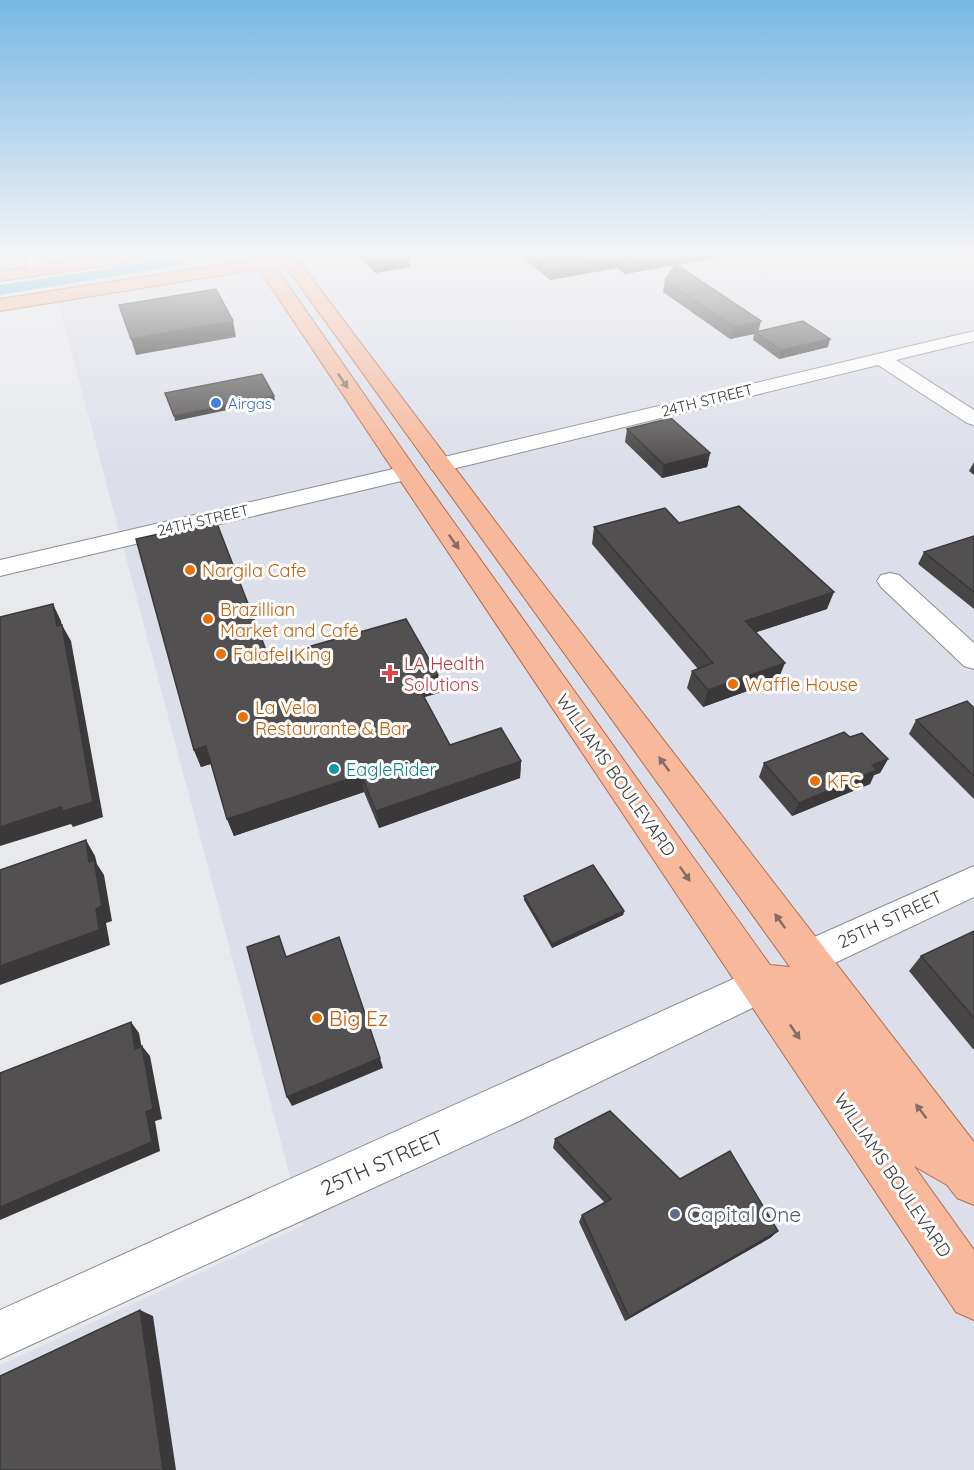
<svg xmlns="http://www.w3.org/2000/svg" width="974" height="1470" font-family="Quicksand,sans-serif">
<style>
.built{fill:#dcdee9}
.lines{fill:none;stroke-linecap:round;stroke-linejoin:round}
.canal{fill:#6dbcdd;fill-rule:evenodd}
.minor-casing{stroke:#8c8d90;stroke-width:2}
.major-casing{stroke:#b16d4f;stroke-width:2}
.minor{fill:#fff;fill-rule:evenodd}
.major{fill:#f7b89b;fill-rule:evenodd}
.wall{fill:#474546}
.shaded-wall{fill:#3a3839}
.building{fill:#535051;stroke:#3a3839;stroke-width:1.5}
.oneway{fill:#866d62}
.shop-dot{fill:#3f7fe0;stroke:#fff;stroke-width:2}
.food-dot{fill:#e8710a;stroke:#fff;stroke-width:2}
.health-dot{fill:#e0444e;stroke:#fff;stroke-width:2}
.culture-dot{fill:#0f9aa8;stroke:#fff;stroke-width:2}
.service-dot{fill:#5c6f8a;stroke:#fff;stroke-width:2}
.labels{text-anchor:middle;dominant-baseline:central;stroke-width:6;stroke-linejoin:round;paint-order:stroke}
.far-street-label{font-size:15px;fill:#3b3b3c;stroke:#fff}
.far-shop-label{font-size:15px;fill:#366cbe;stroke:#fff;text-anchor:start}
.food-label{font-size:18px;fill:#c56008;stroke:#fff;text-anchor:start}
.health-label{font-size:18px;fill:#be3a42;stroke:#fff;text-anchor:start}
.culture-label{font-size:18px;fill:#0d838f;stroke:#fff;text-anchor:start}
.street-label{font-size:18px;fill:#3b3b3c;stroke:#fff}
.near-food-label{font-size:21px;fill:#c56008;stroke:#fff;text-anchor:start}
.near-street-label{font-size:21px;fill:#3b3b3c;stroke:#fff}
.near-service-label{font-size:21px;fill:#4e5e75;stroke:#fff;text-anchor:start}
</style>
<rect width="100%" height="100%" fill="#e8e9ec"/>
<!-- built -->
<path class="built" d="M0,256h974v1214h-974v-105l303,-140 -245,-924 -15,-35 -43,6z"/>
<g class="lines">
<!-- canal -->
<path class="canal" d="M177,258l5,1 2,3 -2,3 -182,30v-10z"/>
<defs>
<path id="minor" d="M25,256h16l3,15 -2,3h-12z
M283,256h30l-3,3 -26,2z
M974,331v10l-78,19 78,50v15l-7,-2 -89,-58 -438,107 -8,-2 -3,-5 3,-5 8,-2z
M406,466l8,2 3,5 -3,5 -414,98v-16z
M890,573l9,2 75,68v26l-10,-3 -83,-79 -4,-6 4,-6z
M974,866v31l-154,73 -13,5 -13,-5 -5,-12 5,-12z
M762,966l13,5 6,13 -6,13 -258,125 -517,237v-49z"/>
<path id="major" d="M102,256h41l-8,5 -135,20v-10z
M251,256h44l221,293 458,593v63l-17,-7 -10,-13 -33,-19 60,84v70l-18,-8 -697,-1043 -259,42v-12l253,-39zM285,265l505,702 -20,-2 -355,-497 -140,-202z"/>
</defs>
<!-- minor casing -->
<use href="#minor" class="minor-casing"/>
<!-- major casing -->
<use href="#major" class="major-casing"/>
<!-- minor -->
<use href="#minor" class="minor"/>
<!-- major -->
<use href="#major" class="major"/>
</g>
<!-- wall -->
<path class="wall" d="M359,256h47l4,11 -35,6z
M521,256h203l-48,9 82,66 70,16 -49,12 -26,-19 1,-6 -24,5 -67,-47 2,-12 10,-15 -50,9 -8,-6 -67,12z
M627,429l83,24 -3,14 -45,11 -37,-36z
M974,462v13l-5,-4z
M679,523l148,86 -71,23 22,48 -75,27 -16,-19 5,-17 6,-2 -106,-125 2,-17z
M974,536v73l-56,-45 6,-12z
M439,693l-15,4 26,48 71,16 -1,17 -141,50 -15,-36 -130,44 -7,-17 -16,-55 -10,3 -7,-17z
M974,708v91l-65,-65 7,-14z
M850,737l38,22 -8,14 -6,2 -4,9 -78,32 -33,-39 5,-14z
M524,896l100,15 -1,4 -71,33 -28,-48z
M974,931v118h-1l-64,-78 12,-15z
M555,1139l125,40 98,52 -8,7 -145,83 -46,-99 3,-7 23,-12 -52,-55z"/>
<!-- shaded-wall -->
<path class="shaded-wall" d="M676,256h48l-99,18 1,-9z
M618,258l-1,10 -67,12v-10z
M409,259l1,8 -35,6 -1,-8z
M233,321l3,16 -100,18 -5,-16z
M761,321l-3,12 -3,-1 -1,2 -24,5 3,-12z
M830,339l-2,8 -49,12 2,-9z
M274,396l1,4 -100,21 -1,-5z
M710,453l-3,14 -45,11 2,-13z
M834,592l-7,17 -88,29 6,-17z
M53,604l8,17 4,22 -8,-17z
M62,625l9,16 32,176 -30,10 -2,-3 -71,22v-19z
M785,663l-7,17 -75,27 5,-17z
M438,675l1,18 -22,6 -1,-17z
M206,746l7,17 -12,4 -7,-17z
M888,759l-8,14 -6,2 -4,9 -78,32 7,-13 73,-38z
M521,761l-1,17 -141,50 -3,-17z
M361,775l3,17 -130,44 -7,-17z
M86,840l9,16 2,8 7,11 8,46 -6,2 4,22 -110,40v-19l89,-104z
M624,911l-1,4 -71,33v-4z
M131,1022l8,11 5,26 -9,-10z
M142,1046l8,10 12,63 -7,2 5,30 -160,69v-13l146,-95z
M380,1058l3,10 -91,38 -5,-9z
M778,1231l-8,7 -145,83 4,-4z
M140,1310l13,6 23,154h-13z"/>
<!-- building -->
<path class="building" d="M366,256h40l3,3 -35,6z
M532,256h144l-50,9 -8,-7 -68,12z
M676,264l85,57 -28,6 -68,-47z
M216,289l17,32 -102,18 -12,-34z
M803,321l27,18 -49,11 -26,-18z
M262,374l12,22 -100,20 -9,-23z
M671,418l39,35 -46,12 -37,-36z
M739,506l95,86 -89,29 40,42 -77,27 -16,-19 21,-8 -119,-136 71,-19 14,15z
M216,521l53,137 137,-39 32,56 -22,7 34,63 51,-17 20,33 -145,50 -15,-36 -134,44 -21,-73 -12,4 -58,-211z
M974,536v56l-50,-40z
M53,604l4,22 5,-1 31,177 -30,9 -2,-4 -61,20v-210z
M967,701l7,7v68l-58,-56z
M844,732l6,5 12,-4 26,26 -16,6 5,5 -78,33 -35,-40z
M86,840l3,22 5,-2 8,46 -6,3 3,21 -99,36v-96z
M593,865l31,46 -72,33 -28,-48z
M974,931v87l-53,-62z
M279,936l7,21 53,-20 41,121 -93,39 -40,-150z
M131,1022l4,27 7,-3 11,63 -7,3 6,30 -152,65v-134z
M610,1111l70,68 50,-28 48,80 -149,86 -47,-102 29,-16 -56,-60z
M140,1310l23,160h-163v-94z"/>
<!-- one-way arrows -->
<defs><path id="oneway-solid" d="M-6-.8H1V-3.2L6.5 0L1 3.2V.8H-6Z" transform="scale(1.5)"/></defs>
<g class="oneway">
<use href="#oneway-solid" transform="translate(343 381) rotate(56)"/>
<use href="#oneway-solid" transform="translate(454 542) rotate(55)"/>
<use href="#oneway-solid" transform="translate(664 764) rotate(-126)"/>
<use href="#oneway-solid" transform="translate(685 874) rotate(55)"/>
<use href="#oneway-solid" transform="translate(780 921) rotate(-126)"/>
<use href="#oneway-solid" transform="translate(795 1032) rotate(56)"/>
<use href="#oneway-solid" transform="translate(921 1111) rotate(-127)"/>
</g>
<!-- sky -->
<linearGradient id="sky" x2="0" y2="1"><stop stop-color="#77b7e4"/><stop offset="0.55" stop-color="#f5f5f6"/><stop offset="1" stop-color="#f5f5f6" stop-opacity="0"/></linearGradient>
<rect width="974" height="462" fill="url(#sky)"/>
<!-- markers -->
<circle class="shop-dot" cx="216" cy="403" r="6"/>
<g class="food-dot">
<circle cx="190" cy="570" r="6"/>
<circle cx="208" cy="619" r="6"/>
<circle cx="221" cy="654" r="6"/>
<circle cx="733" cy="684" r="6"/>
<circle cx="243" cy="717" r="6"/>
<circle cx="815" cy="781" r="6"/>
<circle cx="317" cy="1018" r="6"/>
</g>
<path class="health-dot" d="M387 664h6v6h6v6h-6v6h-6v-6h-6v-6h6z"/>
<circle class="culture-dot" cx="334" cy="769" r="6"/>
<circle class="service-dot" cx="675" cy="1214" r="6"/>
<g class="labels">
<!-- far-street labels -->
<g class="far-street-label">
<text transform="translate(707 400) rotate(-14)">24TH STREET</text>
<text transform="translate(203 520) rotate(-13)">24TH STREET</text>
</g>
<!-- far-shop labels -->
<g class="far-shop-label">
<text x="228" y="403">Airgas</text>
</g>
<!-- food labels -->
<g class="food-label">
<text x="202" y="570">Nargila Cafe</text>
<text x="220" y="609">Brazillian<tspan x="220" dy="21">Market and Café</tspan></text>
<text x="233" y="654">Falafel King</text>
<text x="745" y="684">Waffle House</text>
<text x="255" y="707">La Vela<tspan x="255" dy="21">Restaurante &amp; Bar</tspan></text>
<text x="827" y="781">KFC</text>
</g>
<!-- health labels -->
<g class="health-label">
<text x="404" y="663">LA Health<tspan x="404" dy="21">Solutions</tspan></text>
</g>
<!-- culture labels -->
<g class="culture-label">
<text x="346" y="769">EagleRider</text>
</g>
<!-- street labels -->
<g class="street-label">
<text transform="translate(616 775) rotate(55)">WILLIAMS BOULEVARD</text>
<text transform="translate(890 919) rotate(-25)">25TH STREET</text>
<text transform="translate(893 1175) rotate(56)">WILLIAMS BOULEVARD</text>
</g>
<!-- near-food labels -->
<g class="near-food-label">
<text x="329" y="1018">Big Ez</text>
</g>
<!-- near-street labels -->
<g class="near-street-label">
<text transform="translate(382 1162) rotate(-24)">25TH STREET</text>
</g>
<!-- near-service labels -->
<g class="near-service-label">
<text x="687" y="1214">Capital One</text>
</g>
</g>
</svg>
